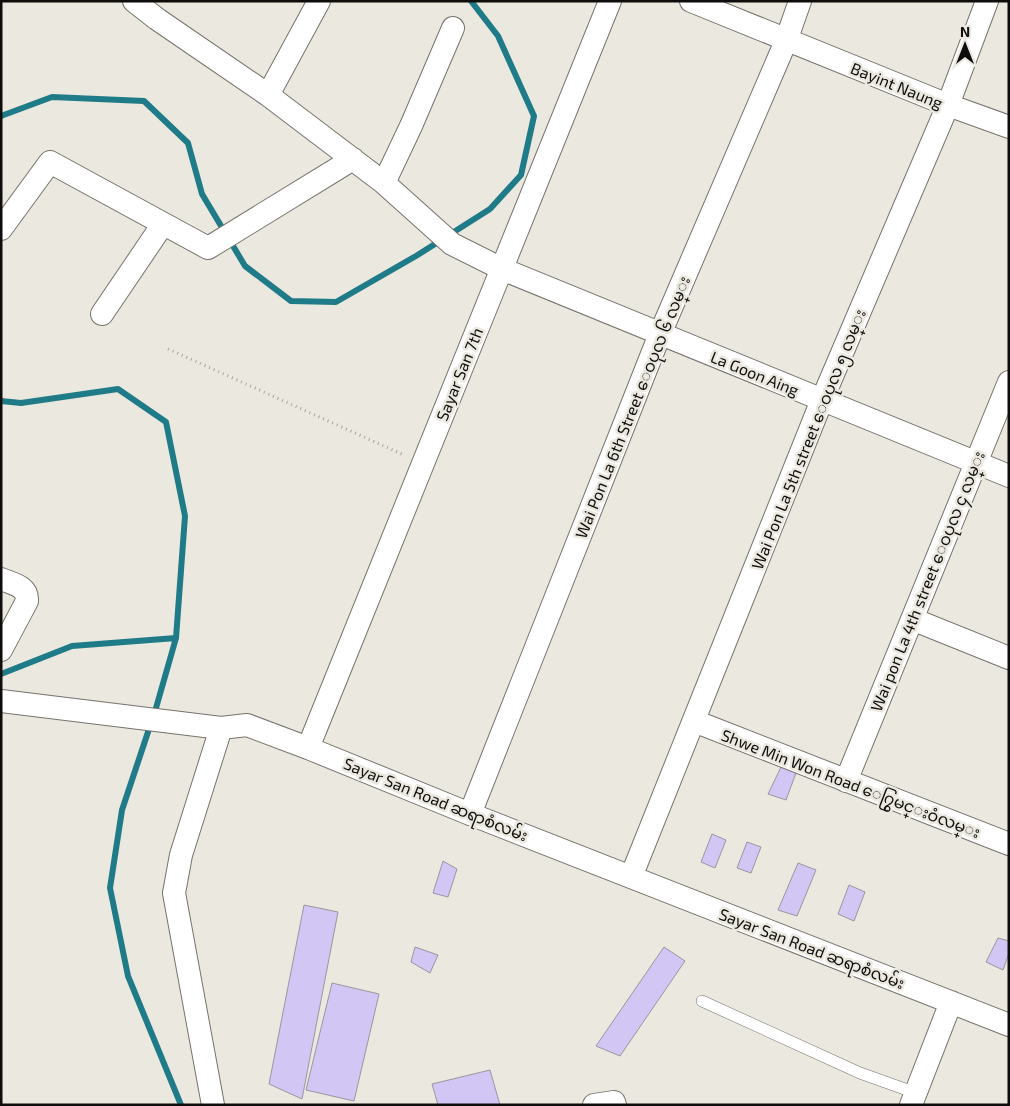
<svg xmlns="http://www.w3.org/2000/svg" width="1010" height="1106" font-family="'Exo 2','Noto Sans Myanmar',sans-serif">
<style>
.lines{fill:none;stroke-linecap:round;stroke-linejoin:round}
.stream{stroke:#207b88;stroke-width:6}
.building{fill:#d2c6f4;stroke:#98969e}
.service-casing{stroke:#75736c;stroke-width:12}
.minor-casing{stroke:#75736c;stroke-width:24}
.path{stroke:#a8a59f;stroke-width:3;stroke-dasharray:1 4;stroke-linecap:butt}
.service{stroke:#fff;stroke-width:11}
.minor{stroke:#fff;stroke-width:22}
.labels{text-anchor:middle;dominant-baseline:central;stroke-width:5;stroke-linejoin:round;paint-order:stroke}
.street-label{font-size:16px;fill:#0e0d0b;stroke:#ebe8e0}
</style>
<rect width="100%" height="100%" fill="#ebe8e0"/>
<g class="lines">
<!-- stream -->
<path class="stream" d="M1,116l51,-19 92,4 44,42 14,51 43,72 46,35 45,1 80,-46 74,-47 31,-34 13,-59 -36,-80 -27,-35
M1,401l20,2 97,-14 48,33 19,94 -9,122 -20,70 -34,102 -12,78 18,88 53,129
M1,674l71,-28 104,-8"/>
</g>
<!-- building -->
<path class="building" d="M782,765l14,8 -10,27 -18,-6z
M712,834l14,6 -11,28 -14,-6z
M747,842l14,5 -10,26 -14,-5z
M443,861l14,8 -9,28 -15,-4z
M798,863l18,7 -19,46 -19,-6z
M849,885l16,7 -11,29 -16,-7z
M304,905l34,7 -36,187 -33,-15z
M998,938l11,3v12l-6,17 -17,-8z
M415,947l23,8 -8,18 -19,-11z
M664,947l21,14 -65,95 -24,-10z
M332,983l47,11 -25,107 -48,-11z
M490,1070l10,35h-62l-6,-21z"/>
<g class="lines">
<defs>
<path id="service" d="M702,1001l158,72 56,20"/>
<path id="minor" d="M134,1l23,18 111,76 116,88 68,61 50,25 507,207
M691,1l257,104 61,22
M268,95l51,-94
M384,183l27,-57 42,-98
M1,229l49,-67 158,86 145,-89
M102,314l61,-90
M1,579c12,5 27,7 26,22l-26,49
M912,619l97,39
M1,701l220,27
M694,721l315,123
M308,748l302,-747
M846,781l163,-399
M470,814l190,-480 126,-293 14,-40
M631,877l191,-477 126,-295 39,-104
M213,1105l-39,-212 7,-38 40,-127 26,-3 61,23 162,66 539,211
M594,1105l20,-3 1,3
M911,1105l40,-103"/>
</defs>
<!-- service casing -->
<use href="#service" class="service-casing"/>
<!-- minor casing -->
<use href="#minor" class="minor-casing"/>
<!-- path -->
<path class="path" d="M168,349l236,106"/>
<!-- service -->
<use href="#service" class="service"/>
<!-- minor -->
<use href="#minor" class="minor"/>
</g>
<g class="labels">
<!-- street labels -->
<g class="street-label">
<text transform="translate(897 85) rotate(22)">Bayint Naung</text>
<text transform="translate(755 373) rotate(22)">La Goon Aing</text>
<text transform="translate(459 374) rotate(-68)">Sayar San 7th</text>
<text transform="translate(632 407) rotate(-68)">Wai Pon La 6th Street ေဝပုလ ၆ လမ္း</text>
<text transform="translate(808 439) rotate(-68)">Wai Pon La 5th street ေဝပုလ ၅ လမ္း</text>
<text transform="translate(927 581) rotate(-68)">Wai pon La 4th street ေဝပုလ ၄ လမ္း</text>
<text transform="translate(851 783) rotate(21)">Shwe Min Won Road ေ၇ြွမင္းဝံလမ္း</text>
<text transform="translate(436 799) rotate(22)">Sayar San Road ဆရာစံလမ်း</text>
<text transform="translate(812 948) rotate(21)">Sayar San Road ဆရာစံလမ်း</text>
</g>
</g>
<!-- border -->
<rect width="1010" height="1106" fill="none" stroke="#0e0d0b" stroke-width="5"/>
<!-- north arrow -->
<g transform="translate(965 45)" stroke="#ebe8e0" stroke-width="4" paint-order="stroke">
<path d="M0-4L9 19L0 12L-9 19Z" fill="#0e0d0b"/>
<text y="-8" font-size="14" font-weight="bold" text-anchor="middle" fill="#0e0d0b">N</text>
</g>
</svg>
